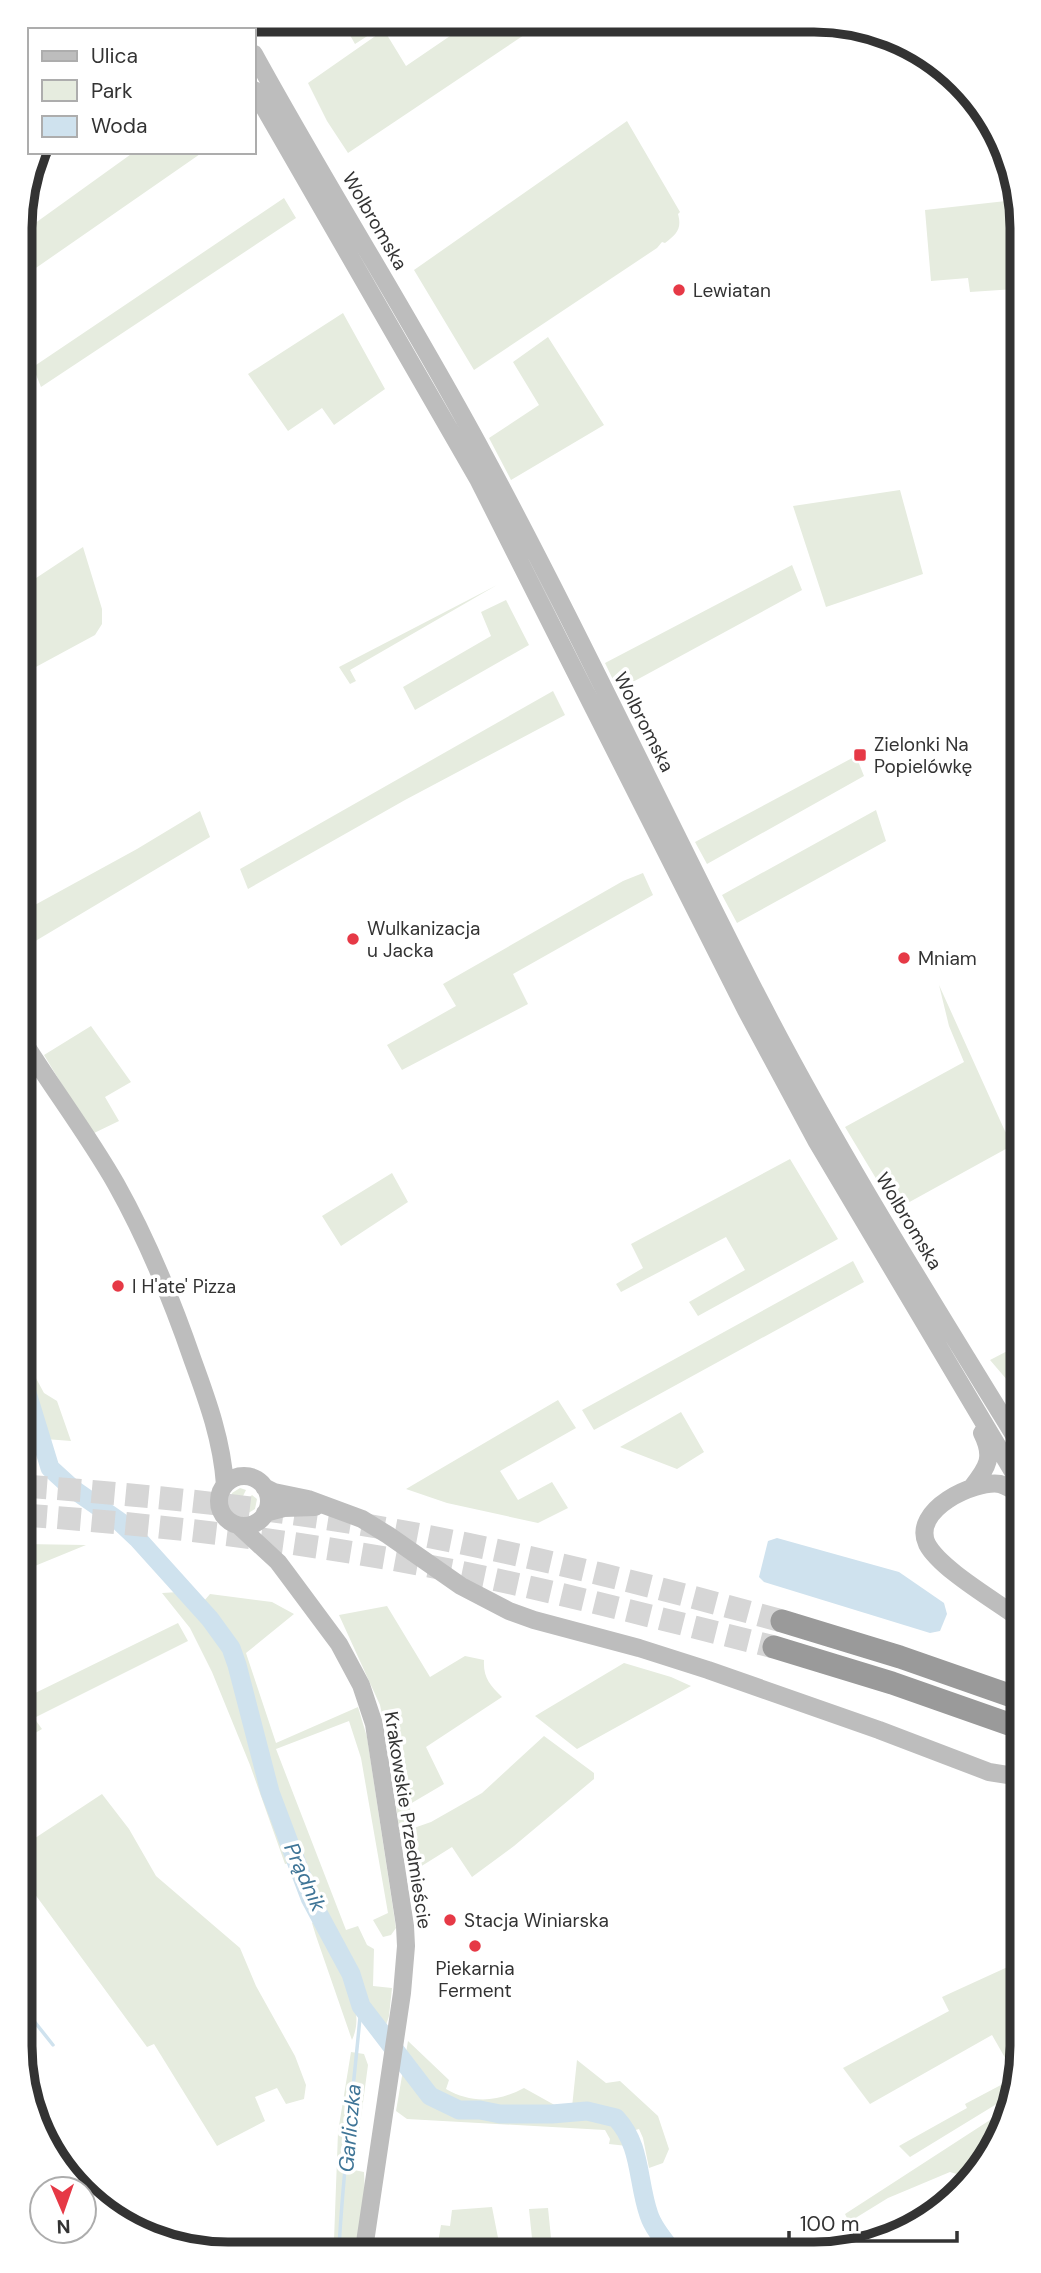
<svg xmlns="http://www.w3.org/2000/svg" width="1041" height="2273" font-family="'DM Sans',sans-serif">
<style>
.green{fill:#e6ecdf}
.water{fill:#cfe2ee}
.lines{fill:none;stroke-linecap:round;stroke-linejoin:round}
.stream{stroke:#cfe2ee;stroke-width:3.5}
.river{stroke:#cfe2ee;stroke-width:19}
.highway-tunnel{stroke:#d6d6d6;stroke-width:23;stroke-dasharray:23 11;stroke-linecap:butt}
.secondary{stroke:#bdbdbd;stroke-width:18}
.highway{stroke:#9a9a9a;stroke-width:23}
.poi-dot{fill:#e63946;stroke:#fff;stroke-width:2.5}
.labels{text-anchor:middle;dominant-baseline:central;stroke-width:7;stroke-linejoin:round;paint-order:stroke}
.street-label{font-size:19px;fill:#333;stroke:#fff}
.poi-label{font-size:19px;fill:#333;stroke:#fff;text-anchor:start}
.water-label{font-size:21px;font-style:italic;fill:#3f7597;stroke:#fff}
.rim{fill:none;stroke:#333;stroke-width:9}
</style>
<rect width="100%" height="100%" fill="#fff"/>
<!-- green -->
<path class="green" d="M360,20h24l-1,6 -28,18 -8,-14z
M472,21h73l-197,132 -21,-32 -19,-38 76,-53 22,36z
M627,121l53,91 -2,2c4,15 -1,20 -13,29l-3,-1 -5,6 -183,122 -60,-100z
M134,152h69l-183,127v-45z
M284,198l12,20 -255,169 -8,-20z
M1015,200v89l-45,3 -2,-14 -37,3 -6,-71z
M343,313l42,76 -51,36 -12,-17 -34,23 -40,-57z
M548,337l56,88 -93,55 -22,-42 50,-33 -26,-43z
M900,490l23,84 -97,33 -33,-101z
M83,547l19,62v15l-7,11 -74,40v-87z
M792,565l10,25 -184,100 -13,-27z
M497,585l-147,85 6,11 -6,3 -11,-17z
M506,600l23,45 -114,65 -12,-23 88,-51 -10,-24z
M553,691l12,24 -160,85 -157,89 -8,-20z
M856,756l8,20 -157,88 -12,-22z
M876,810l10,31 -149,82 -15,-28z
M200,811l10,26 -188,112v-37l115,-63z
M643,873l10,22 -140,79 15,30 -126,66 -15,-25 69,-39 -13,-22 180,-103z
M939,985l65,144 9,16 -118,65 -50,-83 119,-65 -15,-36z
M91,1026l40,56 -26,15 14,24 -27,13 -48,-79z
M790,1159l48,80 -140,77 -9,-14 56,-32 -19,-33 -105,55 -5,-8 27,-16 -12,-24z
M392,1173l16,29 -67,44 -19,-30z
M853,1261l11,21 -270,148 -12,-20z
M1019,1345v49l-29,-34z
M24,1356l20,37 13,8 14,40 -38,-3 -9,-30z
M558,1400l18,28 -76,43 18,29 34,-18 16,26 -30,15 -91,-20 -41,-14z
M681,1412l23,40 -27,17 -57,-22z
M240,1488l6,2 -4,8 4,3 6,-6 5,4 -2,10 -10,6 -10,-2 -6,-8 3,-12z
M24,1544l62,1 -61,25z
M179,1592l37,42 14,25 34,132 26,72 -5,1 -35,-99 -38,-93 -22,-44 -28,-35z
M210,1594l62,8 22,12 -48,39 30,90 82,-36 9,30 29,191 -5,7 -8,2 -10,-17 15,-7 -27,-155 -12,-37 -73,28 70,181 12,-4 9,19 7,4 -1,37 19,2 -3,28 -4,12 -12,-13 -11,-19 -68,-155 -18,-55 -33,-125 -7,-16 -32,-44z
M387,1606l43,71 35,-21 19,4c-1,18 6,25 18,37l-76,50 18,37 -34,20 1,25 20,-7 51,-29 62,-57 50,37v6l-80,67 -42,31 -20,-30 -40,25 -1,-42 -11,5 -12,-92 -8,-38 -41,-90z
M178,1623l10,18 -154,77 8,11 -17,10v-41z
M624,1663l47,14 20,9 -114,63 -42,-33z
M102,1794l27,35 27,47 84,72 16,38 39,70 11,29 -2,14 -18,5 -9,-16 -22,9 10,24 -48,25 -63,-102 -7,3 -121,-165v-38z
M316,1920c17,30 53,85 36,120l-36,-104 -4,-13z
M1021,1961v99l-8,34 -103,63 -11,-11 68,-38 -2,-4 51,-27 -24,-42 -122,69 -27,-36 106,-57 -7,-14z
M408,2041l41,39 -3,9c26,15 52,13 78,-1l36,20 12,-1 5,-47 29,23 14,-2 38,35 11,33 -6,14 -14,5 -6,-30 -4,-9 -7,2 8,19 11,57 29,40 -25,1 -19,-46 -9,-56 -18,-2 1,-5 -5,-9 -198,-11 -11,-8z
M351,2052l13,2 4,11 -14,105 10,2 1,24 -8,53h-26l3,-9 4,-108z
M1007,2109l3,1 -4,15 -11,19 -13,4 2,12 -11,19 -23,-7 -62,26 -39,24 -4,-8z
M492,2207l8,41 -63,1 4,-24 9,1 2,-16z
M548,2208l4,40h-19l-4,-39z"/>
<!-- water -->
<path class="water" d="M777,1538l122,34 45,31 3,11 -7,17 -10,2 -166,-51 -5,-5 9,-36z"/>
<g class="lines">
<!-- stream -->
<path class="stream" d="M26,2011l27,34
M339,2249c4,-81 15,-162 22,-243"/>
<!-- river -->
<path class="river" d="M24,1383l26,85 23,21 46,32 18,17 73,81 21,29 6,17 33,127 40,106 41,76 10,32 69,90 29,14h21l20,4h52l35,-3 29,7c26,28 21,63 33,97 4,12 13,23 21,33"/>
<!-- highway-tunnel -->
<path class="highway-tunnel" d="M24,1486c120,9 241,21 359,42 135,24 267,57 399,93
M24,1515c137,10 275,26 410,52 114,22 227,52 340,80"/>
<!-- secondary -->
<path class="secondary" d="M235,19l6,11
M215,22l5,8
M254,54c74,135 157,265 230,401 97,180 183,366 277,548 78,151 169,295 258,440
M254,90l224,389 268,531 71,132 202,340
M23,1041c30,48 65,94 93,143 32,57 56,116 77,177 15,41 29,80 32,124
M219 1501a25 25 0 1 1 50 0a25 25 0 1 1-50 0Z
M264,1487l10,5 34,7 54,20 26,16 73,51 48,25 25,9 105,28 69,22 171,60 110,42 31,5
M972,1487c16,-20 22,-30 10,-54
M1019,1494c-6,-4 -12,-8 -19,-10 -26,-4 -89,26 -73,60 13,25 69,57 93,75
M265,1513l19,-5 31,-1
M239,1526l39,36 9,12 52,70 22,41 13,39 31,202 1,20 -4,47 -38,256"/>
<!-- highway -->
<path class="highway" d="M782,1621l118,36 120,42
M774,1647l118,36 128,45"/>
</g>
<!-- markers -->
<g class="poi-dot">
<circle cx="679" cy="290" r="7"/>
<rect x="853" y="748" width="14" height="14" rx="3.5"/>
<circle cx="353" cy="939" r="7"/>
<circle cx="904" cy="958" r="7"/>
<circle cx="118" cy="1286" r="7"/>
<circle cx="450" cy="1920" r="7"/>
<circle cx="475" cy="1946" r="7"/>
</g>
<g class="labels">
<!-- street labels -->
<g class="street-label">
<text transform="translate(375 221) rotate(60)">Wolbromska</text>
<text transform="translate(644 722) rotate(63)">Wolbromska</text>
<text transform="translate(909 1221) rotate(59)">Wolbromska</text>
<text transform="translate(408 1820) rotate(81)">Krakowskie Przedmieście</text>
</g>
<!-- poi labels -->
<g class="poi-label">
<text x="693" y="290">Lewiatan</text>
<text x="874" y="744">Zielonki Na<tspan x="874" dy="22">Popielówkę</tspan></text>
<text x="367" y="928">Wulkanizacja<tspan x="367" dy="22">u Jacka</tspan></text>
<text x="918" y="958">Mniam</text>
<text x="132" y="1286">I H'ate' Pizza</text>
<text x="464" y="1920">Stacja Winiarska</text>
<text x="475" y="1968" text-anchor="middle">Piekarnia<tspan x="475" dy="22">Ferment</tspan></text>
</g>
<!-- water labels -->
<g class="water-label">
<text transform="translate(305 1877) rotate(66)">Prądnik</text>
<text transform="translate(350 2128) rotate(-85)">Garliczka</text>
</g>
</g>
<!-- crop -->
<path d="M0 0H1041V2273H0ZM228 32H814A196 196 0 0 1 1010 228V2046A196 196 0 0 1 814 2242H228A196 196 0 0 1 32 2046V228A196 196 0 0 1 228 32Z" fill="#fff" fill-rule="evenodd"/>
<path class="rim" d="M228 32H814A196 196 0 0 1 1010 228V2046A196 196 0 0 1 814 2242H228A196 196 0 0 1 32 2046V228A196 196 0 0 1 228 32Z"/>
<!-- legend -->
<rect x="28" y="28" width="228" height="126" fill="#ffffff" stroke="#adadad" stroke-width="2"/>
<rect x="42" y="51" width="35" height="10" fill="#bdbdbd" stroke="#adadad" stroke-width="2"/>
<text x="91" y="63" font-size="21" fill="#333333">Ulica</text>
<rect x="42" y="80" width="35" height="21" fill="#e6ecdf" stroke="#adadad" stroke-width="2"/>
<text x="91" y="98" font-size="21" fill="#333333">Park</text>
<rect x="42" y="116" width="35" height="21" fill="#cfe2ee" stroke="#adadad" stroke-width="2"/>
<text x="91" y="133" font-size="21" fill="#333333">Woda</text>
<!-- north arrow -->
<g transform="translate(63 2210) rotate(178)"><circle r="33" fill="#ffffff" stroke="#adadad" stroke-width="2"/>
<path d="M0-5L12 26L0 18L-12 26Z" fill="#e63946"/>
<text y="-10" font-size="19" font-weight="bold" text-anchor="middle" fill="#333333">N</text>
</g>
<!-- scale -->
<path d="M789 2231v10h168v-10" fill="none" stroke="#333333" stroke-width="3.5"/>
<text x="800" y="2231" font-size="21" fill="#333333" stroke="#ffffff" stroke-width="5" paint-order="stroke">100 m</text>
</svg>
